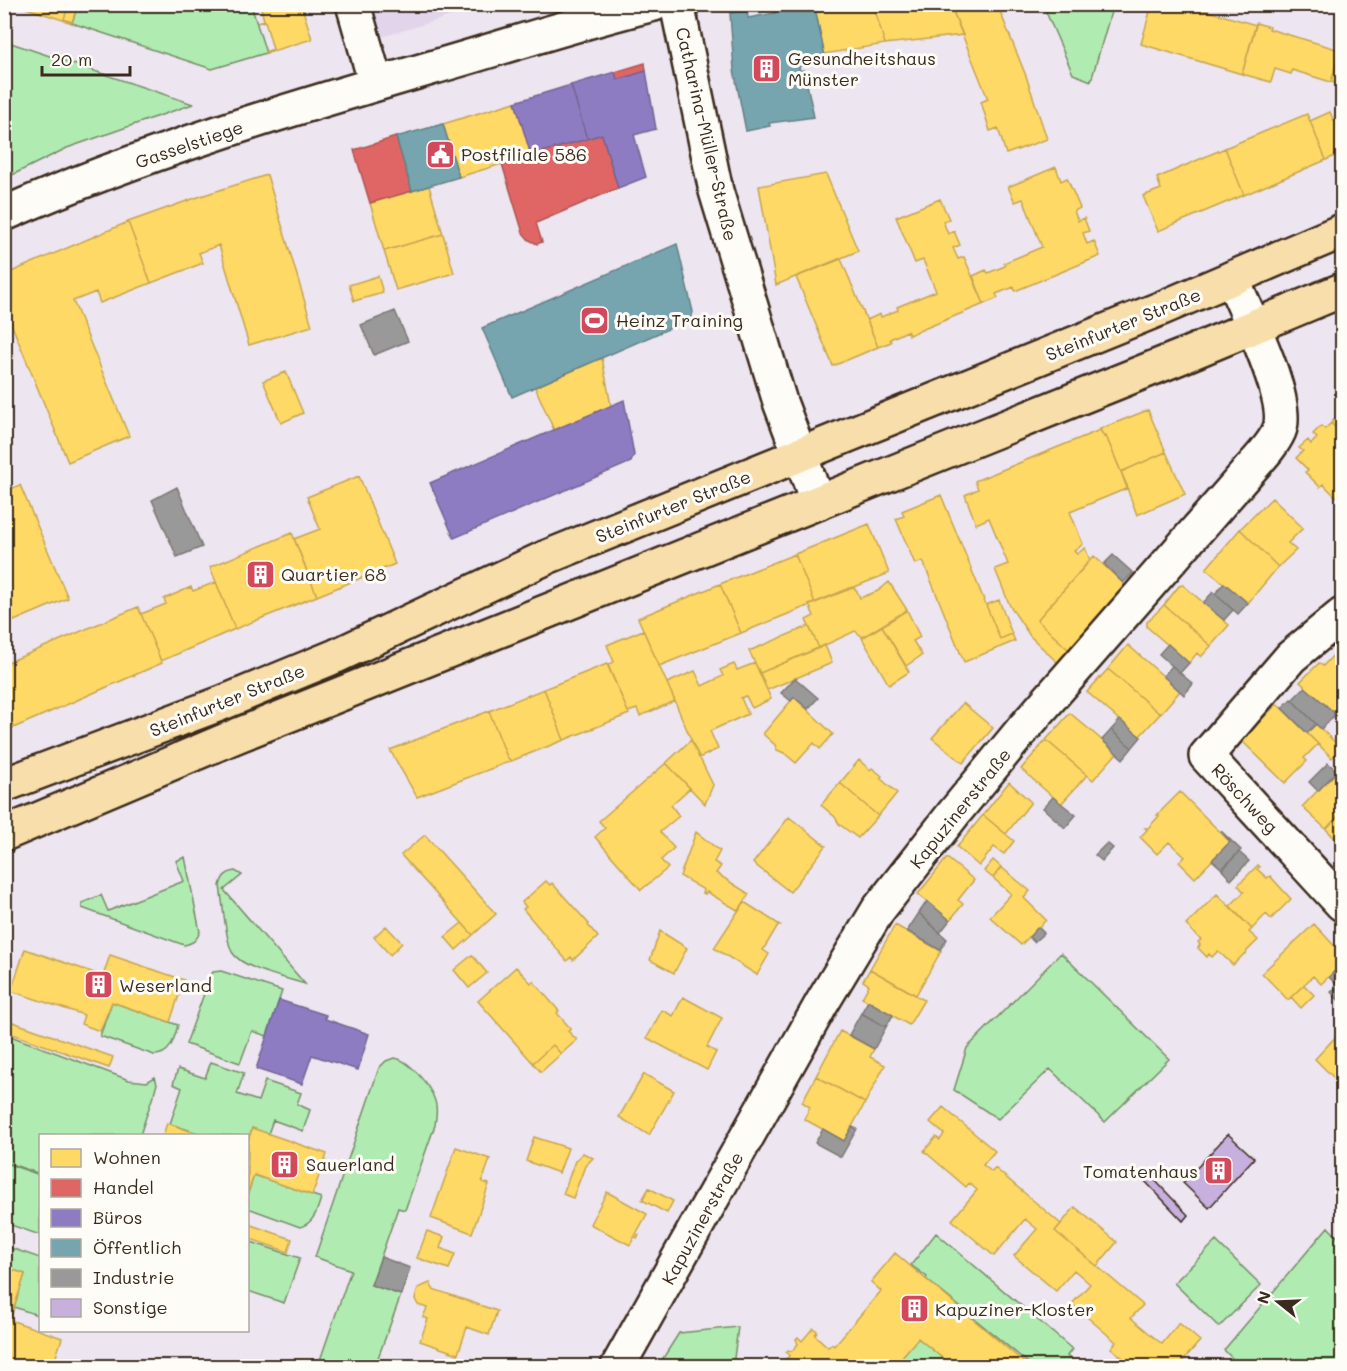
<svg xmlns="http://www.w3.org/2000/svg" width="1347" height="1371" font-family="Mali,sans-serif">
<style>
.built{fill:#e2d5eb}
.green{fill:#b0ecb2;stroke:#768b68;stroke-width:1.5}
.homes{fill:#ffd966;stroke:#c4a450;stroke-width:1.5}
.shops{fill:#e06666;stroke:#ae5450;stroke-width:1.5}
.offices{fill:#8e7cc3;stroke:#756392;stroke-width:1.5}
.public{fill:#76a5af;stroke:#648084;stroke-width:1.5}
.industry{fill:#999;stroke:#7d7874;stroke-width:1.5}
.building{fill:#c7afde;stroke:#3b2a1e;stroke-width:1.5}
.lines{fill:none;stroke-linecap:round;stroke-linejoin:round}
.minor-casing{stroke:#3b2a1e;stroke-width:38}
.major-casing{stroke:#3b2a1e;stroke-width:38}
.minor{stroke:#fdfcf7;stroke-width:33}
.major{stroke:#f8deab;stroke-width:33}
.labels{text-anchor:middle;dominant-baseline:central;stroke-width:6;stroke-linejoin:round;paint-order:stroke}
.poi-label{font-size:18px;fill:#3b2a1e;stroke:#fdfcf7;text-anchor:start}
.street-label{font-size:18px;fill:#3b2a1e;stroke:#fdfcf7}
</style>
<rect width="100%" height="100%" fill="#ede5f0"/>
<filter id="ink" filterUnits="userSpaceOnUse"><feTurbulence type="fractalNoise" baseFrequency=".0167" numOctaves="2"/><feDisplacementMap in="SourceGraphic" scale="12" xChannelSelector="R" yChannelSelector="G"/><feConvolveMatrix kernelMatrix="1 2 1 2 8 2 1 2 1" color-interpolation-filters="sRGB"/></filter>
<g filter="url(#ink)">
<!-- built -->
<path class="built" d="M364,4l124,1 -113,34z"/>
<!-- green -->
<path class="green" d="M78,5h173l15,48 -54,16 -140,-46z
M1043,5h70l-22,76 -18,-7z
M4,41h1l188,63 -126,44 -57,28 -5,-76z
M185,857l15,75c-4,9 -7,11 -16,13l-102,-37v-5l19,-8 7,16 76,-30 -8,-20z
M235,871l7,4 -18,15 81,94c-19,-6 -63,-15 -73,-32 -7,-14 -9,-49 -12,-66 2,-9 5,-13 15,-15z
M1061,953l108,106 -64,63 -55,-53 -52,50 -44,-29 13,-42z
M221,971l61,20 -15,45 -15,-5 -12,32 -54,-19 24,-67 3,-5z
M112,1002l66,23c-4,14 -7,30 -24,30l-54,-19z
M5,1034l124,46 18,2 8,-5 2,7 -17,51 -100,1v38l-35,-12z
M394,1058c15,1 37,29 41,43 3,8 1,15 0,24l-30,85 -7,-2 -27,77 30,10 -26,71h-57l33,-96 -36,-13 64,-189 7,-7z
M211,1062l33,11 -7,21 21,7 7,-20 36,12 -4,11 13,6 -7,21 -30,-11 -5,14 -16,-6 -4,14v-6l-44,-1 -34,-11 12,-36 -9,-4 5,-15 27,9z
M5,1163l35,12v60l-35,-12z
M254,1175l67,23c-4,13 -7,25 -21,29l-52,-19v-15z
M1328,1227l14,15v124h-102l-16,-16z
M936,1233l136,116 -5,7 11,10h-46l-106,-87 1,-2 -16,-12z
M248,1241l52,17 -16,45 -36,-12z
M1216,1241l45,44 -42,42 -45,-44z
M5,1246l35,12v58l-26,-9 11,-33 -20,-7z
M738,1327l-5,39h-75l21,-33z
M918,1338l34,28h-58z"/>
<!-- homes -->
<path class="homes" d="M27,4h42l-5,15 8,3v1l-46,-15z
M69,4h9l-6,18 -8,-3z
M260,4h41l11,35 -46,14 -1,-1 8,-3 -8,-28 -8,2 7,-3z
M846,4h27l12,40 -61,10 -8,-42 31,-5z
M873,4h77l13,31 -78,9z
M950,4h47l29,72 21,63 -41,15 -8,-26 -8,3 -9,-29 7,-3z
M1152,4h38v2l66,19 -14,49 -101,-30z
M1256,23l14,4 -1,2 71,21 -9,32 -39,-12 -1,4 -16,-5 -4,13 -29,-8z
M1340,50l2,1v34l-11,-3z
M515,102l16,53 -72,22 -16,-53z
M1330,112l4,9 8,-4v36l-16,7 -16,-39z
M1307,114l19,46 -82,35 -19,-47z
M1225,148l19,47 -86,36 -15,-35 18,-7 -4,-11z
M1056,167l5,14 6,-3 13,30 -6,3 4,10 6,-3 5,13 -6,2 4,11 7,-3 6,15 -85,35 -1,-4 -18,7 2,4 -14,6 -11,-28 13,-6 2,3 17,-7 -1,-3 38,-16 -19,-48 -8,3 -7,-15z
M826,174l32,77 -82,34 -17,-99z
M267,175l45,151 -63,19 -30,-100 -20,8 4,10 -52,20 -23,-61 73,-26z
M429,186l14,48 -59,17 -14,-48z
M940,199l9,20 -6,2 5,13 6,-3 6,14 -7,3 5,11 6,-2 20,47 -75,31 -2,-4 -17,8 1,3 -13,5 -11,-27 13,-6 1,3 17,-7 -1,-3 39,-16 -13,-31 -8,3 -19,-46z
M128,222l23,61 -51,20 -4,-11 -23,9 56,135 -61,26 -64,-156v-31z
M443,234l11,39 -58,17 -12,-39z
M841,259l37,88 -45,19 -37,-89z
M378,276l5,17 -29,8 -5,-16z
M602,358l9,48 -57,24 -19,-43z
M286,372l17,41 -22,10 -18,-42z
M1148,410l18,42 -45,20 -15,-36 -2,1 -4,-8z
M1342,411v23l-11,-11z
M1331,423l11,11v57l-6,6 -13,-13 -3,3 -15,-15 3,-2 -12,-12 7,-7 -4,-3 9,-8 3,4 6,-6 -4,-4 8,-8 4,3z
M1100,430l4,7 2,-1 22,52 -58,24 13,32 -9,7 3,3 8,-6 5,12 -53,60 34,32 -11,13 -30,-29 -20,-30 -15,-37 13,-5 -19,-46 -13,6 -11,-29 13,-6 -3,-8z
M1166,452l19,42 -48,21 -16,-43z
M359,476l36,88 -78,32 -23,-57 26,-10 -13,-32z
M4,483l4,7 12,-5 48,113 -54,23 -10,-22z
M941,495l59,144 12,-5 3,7 -51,21 -41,-101 -8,3 -19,-45 8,-3 -2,-5z
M1272,498l31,30 -15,15 8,7 -18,17 -38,-38z
M869,524l20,49 -74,30 -20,-49z
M1240,529l38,38 -30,36 -42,-34z
M292,533l25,63 -82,33 -25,-62z
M795,554l20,49 -74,30 -21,-49z
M1094,556l34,32 -57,64 -34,-32z
M216,582l19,47 -74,32 -20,-47 25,-10 -2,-5 27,-12 2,4z
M889,582l18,28 -44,27 -8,-6 -36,17 -13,-28 8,-4 -5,-11 43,-18 5,4 3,7 18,-7z
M720,584l21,49 -82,33 -21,-48z
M1183,585l46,40 -18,21 -47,-41 15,-19z
M999,600l13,34 -12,5 -14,-34z
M1164,605l47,41 -10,11 -4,-4 -8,10 -42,-36v-5z
M138,607l24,56 -158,69v-68z
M907,610l13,27 -7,4 9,14 -16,11 -24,-40z
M809,626l10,22 -59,25 -11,-22z
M882,626l27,46 -20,13 -27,-47z
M643,630l32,71 -35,15 -3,-7 -9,3 -20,-47 6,-3 -7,-17z
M825,645l7,18 -65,27 -7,-17z
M1128,645l52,46 -20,23 -52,-45z
M1342,646v75l-42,-39 19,-19 4,3z
M755,663l16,36 -19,9 -6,-12 -5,2 7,16 -38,17 8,18 -19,9 -32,-75 28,-12 7,15 21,-10 -3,-6 14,-6 3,6z
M607,664l22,50 -65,26 -20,-51z
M1108,669l52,45 -21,23 -52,-45z
M544,689l20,51 -53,21 -4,-4 -18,-46z
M794,697l39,37 -13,15 -6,-6 -18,20 -12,-10 -7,-3 -2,-5 -12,-11z
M963,703l30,25 -30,35 -31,-25z
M1277,704l41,40 -14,14 3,3 -22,22 -44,-43z
M489,711l18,46 4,4 -94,36 -27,-47z
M1070,713l47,40 -24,27 -47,-40z
M1316,724l25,24 -9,10 -25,-25z
M691,740l22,45 -8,19 -39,-41z
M1046,740l41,35 -26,29 -40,-35z
M859,760l11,10 2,-2 10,8 -2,2 17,15 -19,23 -38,-33z
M666,763l24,25 -19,17 8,11 -19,16 14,16 -13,12 7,8 -27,22 -46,-53 10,-9 -6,-7z
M1342,765v47l-16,17 -24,-22z
M1009,782l22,20 -25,32 -23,-19z
M840,783l38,33 -20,22 -19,-14 -4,-7 -14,-12z
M1180,792l50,50 -35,36 -16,-16 6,-5 -16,-15 -12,12 -17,-17 7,-7 -2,-2h3l11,-12 -2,-1z
M1342,812v34l-16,-17z
M983,815l31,26 -10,13 -10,-7 -15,19 -22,-19z
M789,817l37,29 -36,46 -37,-29z
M696,832l24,19 -6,11 7,4 -5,7 33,21 -10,17 -32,-19 -2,2 -2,-1 1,-3 -24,-14z
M425,835l71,79 -23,21 -72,-80z
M947,858l27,22 -16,20 5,4 -13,16 -32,-26z
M993,860l8,7 -8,11 -9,-7z
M1258,865l2,2 -3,2 10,9 3,-2 21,23 -20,20 -5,-5 -14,15 -22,-23 14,-14 -6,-7z
M1001,867l29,24 -6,7 22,22 -25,25 -31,-28 21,-23 -18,-16z
M546,881l4,4 2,-2 37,41 -1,1 10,12 -25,23 -2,-3 -4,4 -44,-52 3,-2 -4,-5z
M1217,894l35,35 -3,3 9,8 -11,11 -1,3h-2l-11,11 -15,-14 -6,6 -3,-3 -2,3 -9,-9 2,-3 -2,-3 3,-2 -15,-15z
M744,902l36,23h-2l-15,25 6,4 -12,21 -43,-27z
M462,923l11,12 -17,15 -11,-13z
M1314,924l28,30v10l-21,20 -8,-8 -25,24 -26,-27z
M895,925l46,26 -25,44 -46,-26z
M386,926l16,17 -12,12 -16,-18z
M660,931l27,17 -13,25 -24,-13z
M25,949l78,27 7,-21 74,25 -14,42 -58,-20 -12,29 -19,-7 3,-9 -73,-24z
M472,955l15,18 -18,15 -15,-18z
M516,967l15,16 2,-2 26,30 -2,2 14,16 -3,2 9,9 -16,14 -8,-9 -20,18 -55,-62z
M870,969l54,31 -15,25 -47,-27 7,-13 -6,-4z
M1304,985l10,10 -13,13 -10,-11z
M683,997l39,21 -15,29 9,5 -9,18 -60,-32 15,-28 11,6z
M7,1020l106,37 -4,11 -105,-37z
M1342,1030v56l-27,-27z
M840,1031l34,18 -4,8 15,8 -20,38 -49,-27z
M553,1045l8,9 -20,18 -8,-9z
M644,1074l30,17 -25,44 -30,-18z
M816,1076l49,27 -21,38 -40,-22 6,-12 -8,-5z
M943,1107l52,44 -12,14 9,7 3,-4 66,56 -6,7 88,74 -12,13 31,26 17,-21 21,18 -22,25h-13l-2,-1 -1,1h-38l4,-4 -17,-14 5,-6 -44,-38 18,-20 -16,-14 -18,21 -42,-35 23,-27 -12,-10 -31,37 -42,-36 25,-30 -8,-7 -3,4 -42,-36 12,-14 4,3 4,-6 -14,-12z
M167,1123l3,1 34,12h-41z
M252,1128l75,26 -15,41 -58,-20 -6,18v-51z
M534,1137l34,11 -9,25 -33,-12z
M456,1147l34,12 -8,23 7,2 -17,49 -41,-15z
M583,1153l10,5 -8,8 -12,32 -10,-4 12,-33z
M649,1188l24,13 -6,12 -25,-13z
M607,1192l40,22 -11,20 3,1 -2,3 -2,-2 -5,9 -40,-21z
M1075,1207l42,35 -20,24 -42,-35z
M248,1224l44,15 -4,13 -40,-14z
M427,1231l17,6 -4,11 15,6 -6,15 -32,-11z
M895,1253l130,110 7,3h-80l-34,-28 -24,28h-112l-1,-2 9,-9 -4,-3 2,-2 4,1 6,-7 -2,-5 2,-2 4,4 11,-13 4,3 -2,4 13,12 4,-3 2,2 47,-55 -10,-9z
M4,1267l21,7 -15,46 52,18 -9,28h-41l-8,-2z
M430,1283l3,6 64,22 -8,24 -22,-8 -9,27 -38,-13 8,-22 -5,-2 4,-9 -9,-3 -3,-6 3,-11z"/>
<!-- shops -->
<path class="shops" d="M645,63l1,8 -29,9 -2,-8z
M602,134l16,54 -82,35 6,19 -5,2 -8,-4 -6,-7 -21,-69z
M396,137l16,54 -42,12 -16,-53z"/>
<!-- offices -->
<path class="offices" d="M646,71l10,58 -22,6 12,42 -28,11 -16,-54 -15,5 -16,-54 44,-13 2,8z
M571,85l16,54 -56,16 -16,-53z
M624,400l10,55 -3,7 -177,76 -24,-55z
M279,1000l47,15 -1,4 44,15 -11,36 -46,-15 -10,29 -46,-15z"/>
<!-- public -->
<path class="public" d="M798,4h16l12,57 -27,5 1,5 4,-1 10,47 -45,6 1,3 -24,5 -12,-61 -4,-57 17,-3 1,8 27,-5 -1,-4z
M443,124l16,53 -47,14 -16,-54z
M677,244l16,68 -2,7 -179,78 -30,-69z"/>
<!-- industry -->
<path class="industry" d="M395,311l13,30 -34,14 -13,-30z
M177,487l25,60 -25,10 -25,-57z
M1113,555l20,18 -10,10 -19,-19z
M1224,583l24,20 -10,11 -23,-20z
M1213,592l20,18 -9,10 -21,-17z
M1168,644l21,19 -9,10 -21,-19z
M1172,666l21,18 -9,11 -21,-19z
M795,678l23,20 -10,11 -14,-12 -3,4 -10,-8z
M1305,687l31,27 -15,15 -29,-29z
M1291,699l25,25 -9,9 -25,-25z
M1120,720l21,17 -9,11 -21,-18z
M1111,730l21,18 -9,11 -21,-19z
M1328,763l9,8 -19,20 -9,-9z
M1053,797l23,18 -11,13 -22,-20z
M1221,831l20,19 -19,19 -10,-9 18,-18z
M1107,843l6,5 -11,13 -7,-6z
M1239,852l10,9 -18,19 -9,-10z
M927,901l23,19 -10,13 -21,-20z
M919,913l28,26 -7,11 -33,-19z
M1038,927l6,6 -10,9 -5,-5z
M1342,964v40l-11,-12 7,-6 -9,-9z
M868,1001l25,14 -7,12 -25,-14z
M861,1013l25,14 -12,22 -25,-14z
M852,1127l5,2 -16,28 -26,-14 8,-14 21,12z
M381,1257l29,11 -9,27 -30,-10z"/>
<!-- building -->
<path class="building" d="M1228,1134l26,24 -45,50 -26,-25z
M1150,1175l38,40 -5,6 -39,-41z"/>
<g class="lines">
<defs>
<path id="minor" d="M353,4l23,80
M677,4l39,187 64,211 38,101
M4,214c138,-61 283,-104 427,-146 74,-21 148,-46 223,-64
M1342,615l-51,42 -85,99 136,148
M618,1366l204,-363 56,-93 76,-97 69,-84 222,-254c11,-13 27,-28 34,-44 13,-30 -34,-121 -47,-153"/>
<path id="major" d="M4,785l218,-82 114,-47 211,-99 615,-249 180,-77
M4,834l232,-98 947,-380 159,-66"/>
</defs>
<!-- minor casing -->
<use href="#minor" class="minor-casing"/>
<!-- major casing -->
<use href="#major" class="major-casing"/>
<!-- minor -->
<use href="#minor" class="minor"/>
<!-- major -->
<use href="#major" class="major"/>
</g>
</g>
<!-- icons -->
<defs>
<symbol id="building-square" viewBox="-11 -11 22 22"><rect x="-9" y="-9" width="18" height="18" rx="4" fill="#d1495b" stroke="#fdfcf7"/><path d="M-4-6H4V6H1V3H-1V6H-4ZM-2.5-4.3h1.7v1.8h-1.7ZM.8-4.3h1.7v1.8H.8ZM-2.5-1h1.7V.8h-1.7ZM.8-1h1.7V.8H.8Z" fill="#fff"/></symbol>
<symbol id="civic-square" viewBox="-11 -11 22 22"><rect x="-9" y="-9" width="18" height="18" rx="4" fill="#d1495b" stroke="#fdfcf7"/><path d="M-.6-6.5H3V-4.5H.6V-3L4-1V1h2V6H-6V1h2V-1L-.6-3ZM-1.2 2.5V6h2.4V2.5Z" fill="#fff"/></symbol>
<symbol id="stadium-square" viewBox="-11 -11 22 22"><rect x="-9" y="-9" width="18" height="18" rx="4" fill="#d1495b" stroke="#fdfcf7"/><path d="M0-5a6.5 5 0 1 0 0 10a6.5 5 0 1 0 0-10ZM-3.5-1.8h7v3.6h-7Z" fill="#fff"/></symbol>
</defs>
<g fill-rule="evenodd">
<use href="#building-square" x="750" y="52" width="33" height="33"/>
<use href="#civic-square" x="424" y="138" width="33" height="33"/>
<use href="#stadium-square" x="578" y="304" width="33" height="33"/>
<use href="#building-square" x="244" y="558" width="33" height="33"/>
<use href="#building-square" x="82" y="968" width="33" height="33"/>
<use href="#building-square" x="268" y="1148" width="33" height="33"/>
<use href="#building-square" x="1202" y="1154" width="33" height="33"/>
<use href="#building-square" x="898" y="1292" width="33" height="33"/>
</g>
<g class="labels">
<!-- poi labels -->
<g class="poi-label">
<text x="788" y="58">Gesundheitshaus<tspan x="788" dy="21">Münster</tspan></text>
<text x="461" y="154">Postfiliale 586</text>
<text x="616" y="320">Heinz Training</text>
<text x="281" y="574">Quartier 68</text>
<text x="119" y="985">Weserland</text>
<text x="306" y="1164">Sauerland</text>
<text x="1198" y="1171" text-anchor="end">Tomatenhaus</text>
<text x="935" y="1309">Kapuziner-Kloster</text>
</g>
<!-- street labels -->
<g class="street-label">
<text transform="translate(707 134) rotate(77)">Catharina-Müller-Straße</text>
<text transform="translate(189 144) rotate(-19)">Gasselstiege</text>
<text transform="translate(1123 324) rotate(-22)">Steinfurter Straße</text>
<text transform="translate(673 506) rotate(-22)">Steinfurter Straße</text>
<text transform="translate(227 700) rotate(-22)">Steinfurter Straße</text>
<text transform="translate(1245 798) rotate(47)">Röschweg</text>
<text transform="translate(960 808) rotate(-51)">Kapuzinerstraße</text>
<text transform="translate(702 1218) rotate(-61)">Kapuzinerstraße</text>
</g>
</g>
<!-- margin -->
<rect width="1347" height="1371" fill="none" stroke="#fdfcf7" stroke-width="24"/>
<rect x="12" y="12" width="1323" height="1347" fill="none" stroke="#3b2a1e" stroke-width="2" filter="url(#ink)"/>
<!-- legend -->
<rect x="39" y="1134" width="210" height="198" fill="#fdfcf7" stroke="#afa8a0" stroke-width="1.5"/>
<rect x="51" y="1149" width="30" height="18" fill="#ffd966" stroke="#afa8a0" stroke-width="1.5"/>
<text x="93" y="1164" font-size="18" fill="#3b2a1e">Wohnen</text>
<rect x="51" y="1179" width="30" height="18" fill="#e06666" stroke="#afa8a0" stroke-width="1.5"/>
<text x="93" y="1194" font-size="18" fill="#3b2a1e">Handel</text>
<rect x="51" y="1209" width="30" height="18" fill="#8e7cc3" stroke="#afa8a0" stroke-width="1.5"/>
<text x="93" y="1224" font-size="18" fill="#3b2a1e">Büros</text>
<rect x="51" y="1239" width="30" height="18" fill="#76a5af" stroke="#afa8a0" stroke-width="1.5"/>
<text x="93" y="1254" font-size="18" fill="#3b2a1e">Öffentlich</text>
<rect x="51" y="1269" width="30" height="18" fill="#999999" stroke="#afa8a0" stroke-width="1.5"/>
<text x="93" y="1284" font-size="18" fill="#3b2a1e">Industrie</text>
<rect x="51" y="1299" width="30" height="18" fill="#c7afde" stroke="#afa8a0" stroke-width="1.5"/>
<text x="93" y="1314" font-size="18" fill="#3b2a1e">Sonstige</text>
<!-- north arrow -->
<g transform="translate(1278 1302) rotate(288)" stroke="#fdfcf7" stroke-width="4.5" paint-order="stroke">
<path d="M0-4.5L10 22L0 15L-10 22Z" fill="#3b2a1e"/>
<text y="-9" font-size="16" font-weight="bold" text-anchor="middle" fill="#3b2a1e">N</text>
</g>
<!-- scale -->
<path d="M42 66v9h88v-9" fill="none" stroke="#3b2a1e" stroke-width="3"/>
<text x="51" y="66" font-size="18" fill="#3b2a1e" stroke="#fdfcf7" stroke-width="4.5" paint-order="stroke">20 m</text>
</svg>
